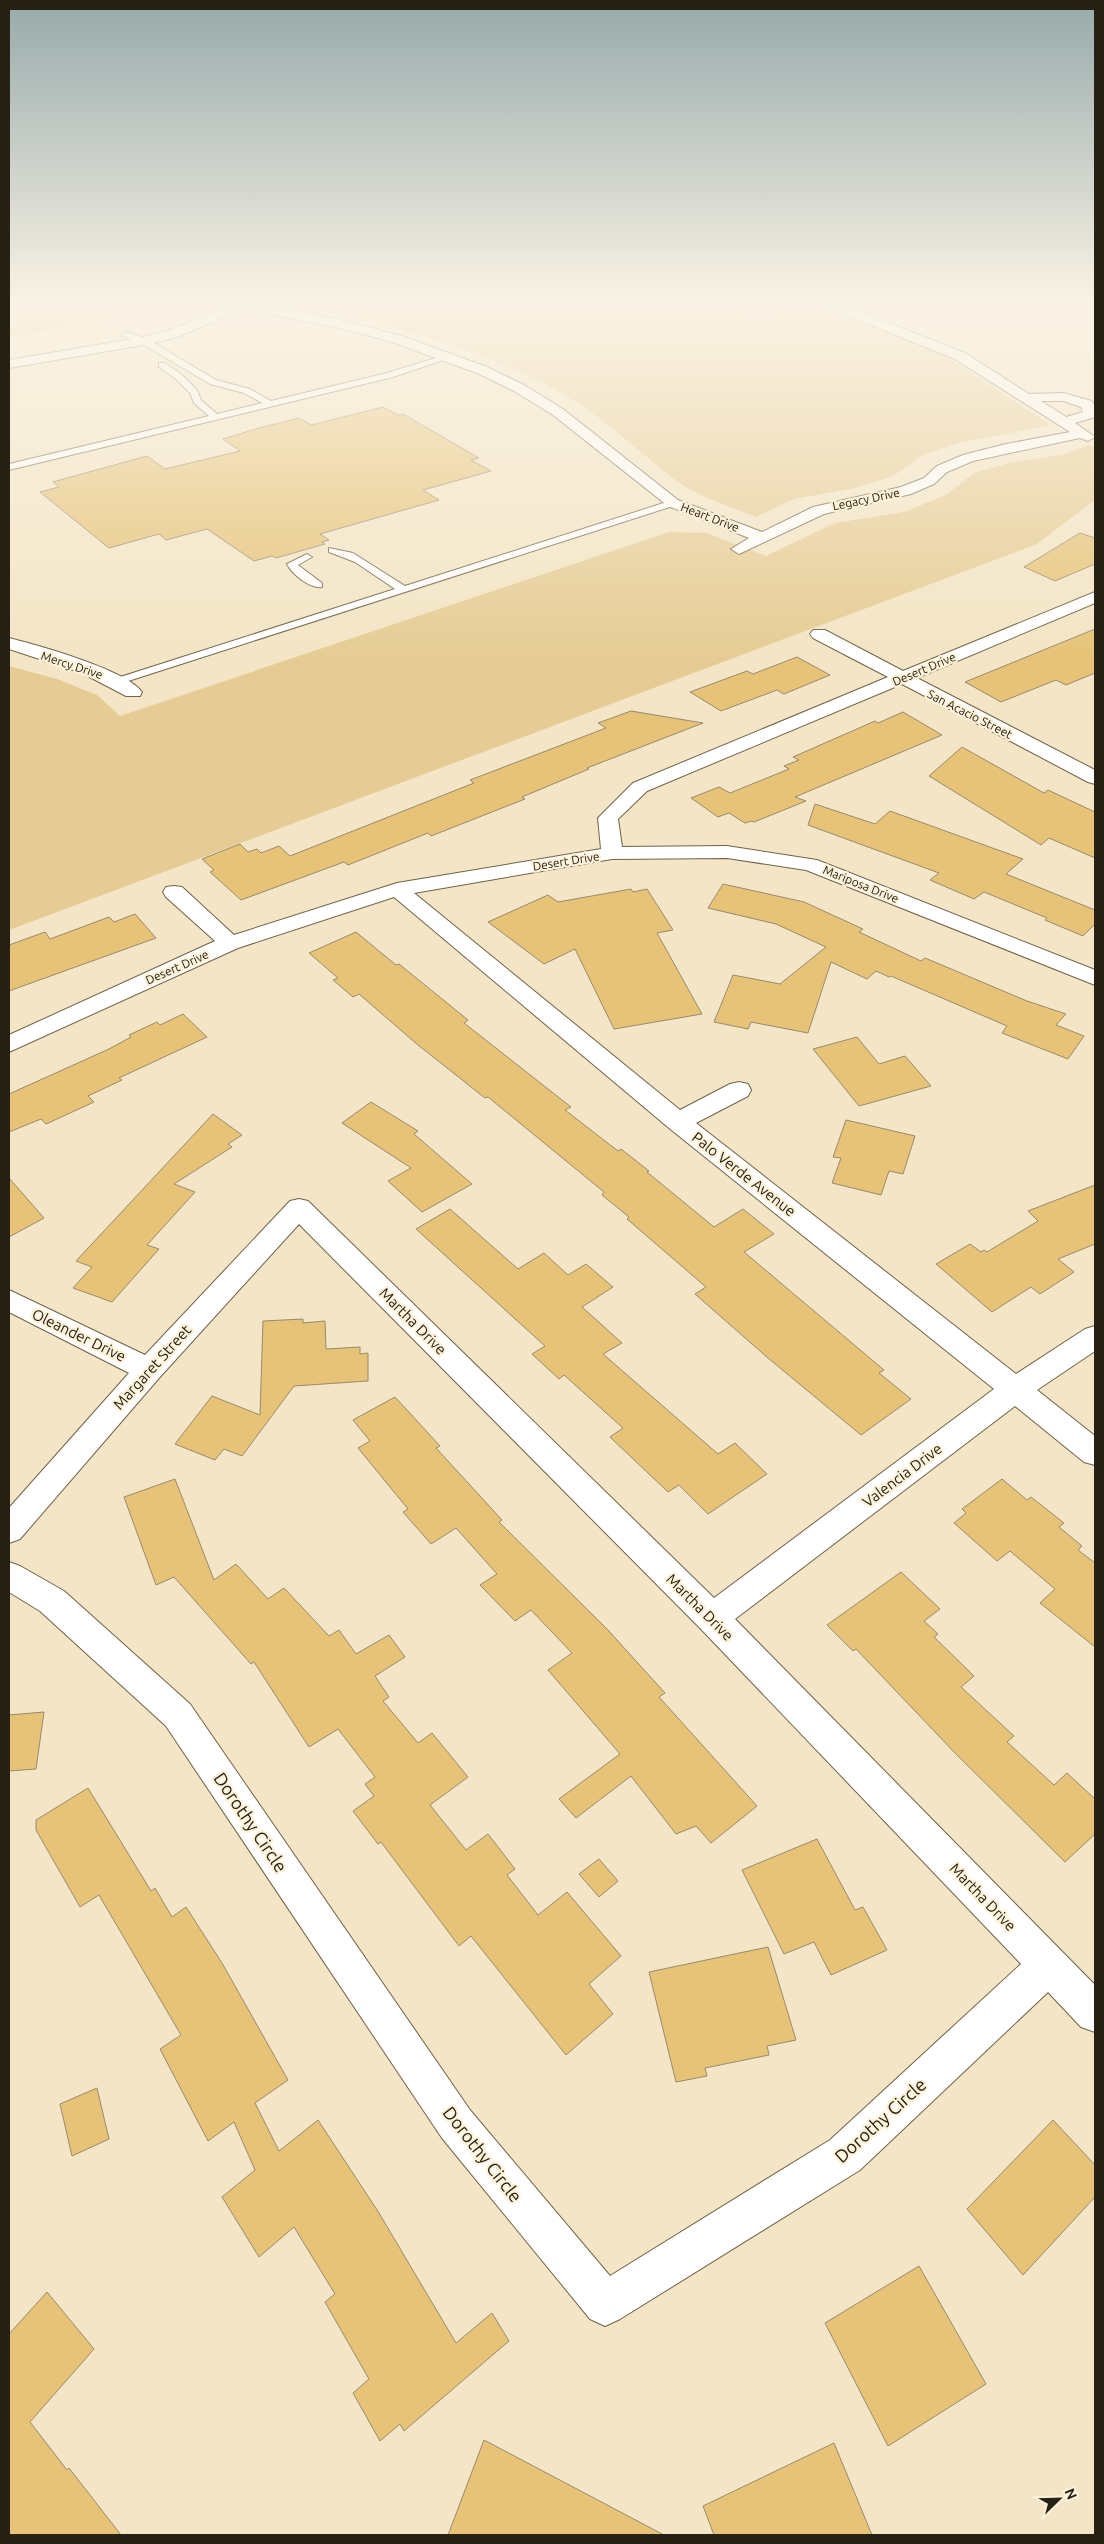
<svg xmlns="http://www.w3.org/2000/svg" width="1104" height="2544" font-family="Ubuntu,sans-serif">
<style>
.green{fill:#e6cc94}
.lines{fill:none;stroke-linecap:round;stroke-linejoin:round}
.stream{stroke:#be9c50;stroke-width:5}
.building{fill:#e6c377;stroke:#988a6e}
.service-casing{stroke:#706347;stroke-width:2}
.minor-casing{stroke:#706347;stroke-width:2}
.path{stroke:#938872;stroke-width:2;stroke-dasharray:0.5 2;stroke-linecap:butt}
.service{fill:#fff;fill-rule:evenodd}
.minor{fill:#fff;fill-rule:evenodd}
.labels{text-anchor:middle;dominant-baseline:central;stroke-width:4.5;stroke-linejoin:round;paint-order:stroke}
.far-street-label{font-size:12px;fill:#262015;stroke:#fef2d9}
.street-label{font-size:15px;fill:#262015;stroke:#fef2d9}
.near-street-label{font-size:18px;fill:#262015;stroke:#fef2d9}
</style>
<rect width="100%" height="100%" fill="#f3e5c5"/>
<!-- green -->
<path class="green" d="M9,303h156l-36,13 -120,22z
M295,303h430l29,13 62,-13 128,52 107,70 -93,18 -35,12 -30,21 -38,12 -61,11 -38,18c-27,-11 -58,-20 -82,-38 -33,-25 -63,-55 -98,-77 -86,-54 -184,-76 -281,-99z
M1088,445l7,3v52l-58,44 -1028,386v-264l48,13 40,16 23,21 549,-184 38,1 59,23 69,-33 69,-11 42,-17 28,-22 35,-10 56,-9z"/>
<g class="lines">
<!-- stream -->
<path class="stream" d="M1033,303l62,9"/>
</g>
<!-- building -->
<path class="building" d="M383,407l15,8 5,-1 76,44 -8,2 20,11 -68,19 16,10 -119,34 9,6 -7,2 3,2 -49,14 -4,-2 -18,5 -47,-32 -41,11 -7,-6 -50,14 -69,-56 19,-5 -6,-5 94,-26 18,13 75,-18 -17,-12 36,-11 40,-10 12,7z
M1080,533l15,5v26l-40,17 -31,-14z
M1095,629v44l-29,12 -10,-5 -55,22 -36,-20z
M797,657l33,18 -46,19 -7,-4 -56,21 -31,-19 57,-21 6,3z
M631,711l72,12 -116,45 2,1 -67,28 3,2 -94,37 -3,-3 -80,32 -4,-3 -103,38 -31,-28 4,-2 -12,-11 38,-15 8,8 9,-3 4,4 18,-7 11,10 184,-73 -4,-3 136,-52 -8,-5z
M903,712l39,23 -147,62 11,4 -52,21 -2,-1 -7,2 -16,-10 -11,4 -27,-19 28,-11 11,6 59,-24 -5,-3 15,-6 -6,-3 82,-36 3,2z
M962,747l82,46 4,-3 47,22v46l-46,-20 -8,7 -112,-69z
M815,804l60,20 15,-13 133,48 -17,15 89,36v14l-12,12 -38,-16 2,-2 -63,-26 -10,7 -44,-19 9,-7 -131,-48z
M723,884l81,18 59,27 -4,3 62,29 4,-3 102,43 39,13 -10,11 28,11 -16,23 -66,-26 5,-7 -116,-50 -2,1 -13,-6 -9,8 -36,-17 -23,71 -57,-11 -3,7 -34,-7 19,-47 47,9 46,-37 -50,-23 -68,-16z
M631,889l2,3 14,-3 26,41 -16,3 45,81 -88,15 -39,-80 -31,15 -56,-42 60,-27 10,7z
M135,914l21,24 -147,53v-46l36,-13 5,7 59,-22 5,5z
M356,932l40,33 3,-1 69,56 -4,3 107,84 -6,3 53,41 3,-2 28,22 -2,1 67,55 29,-18 31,25 -30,18 140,118 -5,3 32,26 -50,36 -93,-77 -73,-64 11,-7 -79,-68 2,-2 -27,-22 2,-3 -116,-95 -3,1 -67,-53 -59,-51 -6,3 -20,-17 5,-2 -29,-25z
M183,1014l24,23 -88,41 3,2 -34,16 6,6 -48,22 -5,-5 -32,13v-38l100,-45 22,-12 -2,-2 28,-13 3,3z
M857,1037l22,27 26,-8 26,30 -72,20 -46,-57z
M371,1102l47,29 -4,3 58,50 -50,28 -34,-31 23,-13 -69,-45z
M213,1114l29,21 -14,9 4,3 -58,37 21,8 -48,53 12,4 -47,53 -39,-14 19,-21 -16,-6z
M846,1120l69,16 -12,38 -14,-3 -8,24 -49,-12 9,-25 -8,-1z
M9,1178l35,40 -35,19z
M1095,1185v59l-37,15 16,13 -34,22 -9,-7 -39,25 -56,-48 34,-20 11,8 3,-2 3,2 51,-31 -10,-10z
M450,1209l68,60 26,-16 24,22 18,-11 27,23 -31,20 40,36 -19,11 115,100 17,-11 32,31 -59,40 -29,-29 -11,7 -58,-55 13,-9 -59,-53 -5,4 -27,-25 13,-8 -129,-117z
M303,1319v4l22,-2 1,28 34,-2v7l8,-1v28l-74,5 -52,70 -18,-7 -9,11 -40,-16 37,-48 48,19 3,-94z
M395,1397l45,49 -4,2 66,72 -3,2 108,107 58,64 -6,4 98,109 -46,37 -15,-17 -20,8 -45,-58 -55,42 -17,-19 61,-45 -72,-84 24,-17 -41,-43 -16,11 -35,-36 17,-11 -41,-46 -25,16 -28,-32 5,-3 -50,-61 12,-7 -17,-21z
M175,1479l39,101 22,-16 32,35 16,-11 45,48 10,-6 17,24 33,-19 16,22 -30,19 14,21 -6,4 35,42 14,-10 36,44 -38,28 36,45 22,-16 27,35 -8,6 31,40 29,-23 54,64 -32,28 24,30 -47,41 -95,-119 -12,10 -78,-104 -3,2 -25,-33 21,-15 -9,-12 10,-7 -37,-48 -29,18 -55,-85 -3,2 -77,-87 -18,8 -32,-88z
M1002,1479l25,21 4,-3 33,26 -5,4 23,19 -4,4 17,13v84l-55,-44 15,-14 -45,-38 -13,10 -43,-38 12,-10 -4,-4z
M901,1572l39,37 -16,12 14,13 -4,3 40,39 -13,11 53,49 -7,6 47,43 13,-12 28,26v35l-30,28 -110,-109 -99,-104 -3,2 -26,-26z
M44,1712l-8,57 -27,2v-56z
M88,1788l63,103 4,-3 17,29 14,-10 36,56 66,117 -33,23 24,48 39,-31 61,93 77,130 36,-30 17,28 -105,90 -4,-7 -20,17 -27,-48 16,-14 -44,-77 10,-8 -41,-67 -35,30 -37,-60 33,-27 -21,-48 -26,19 -48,-92 21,-14 -82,-140 -19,12 -44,-77v-10z
M817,1839l38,71 8,-3 24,43 -56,25 -17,-33 -30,12 -42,-84z
M599,1859l19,22 -19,16 -20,-23z
M768,1947l28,93 -29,6 2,9 -64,13 2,8 -31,6 -27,-110z
M97,2088l12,51 -37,17 -12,-52z
M1053,2120l42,45v32l-72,78 -56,-66z
M919,2266l67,118 -98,62 -63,-123z
M47,2292l47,57 -64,73 37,48 2,-2 52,67h-112v-201z
M484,2440l180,95h-216z
M834,2443l38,92h-158l-11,-29z"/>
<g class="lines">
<defs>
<path id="service" d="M126,332l21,7 69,41 34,9 21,12 116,-28 62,-19 4,3 -60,20 -384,93v-6l200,-48 -15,-13 -4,-10 -14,-14 -17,-12v-4h6l17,12 15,15 4,10 16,14 45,-11 -18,-10 -34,-9 -69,-41 -18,-7 -1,-2z
M673,500l3,1v4l-554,178h-8l-2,-2 2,-2 281,-90 -40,-27 -26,-10v-4l24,5 52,33z
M307,554l5,3 -14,8 24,18v4c-12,2 -30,-13 -35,-23z"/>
<path id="minor" d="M225,303h30l82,16 65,17 85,31 37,18 39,24 115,91 84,32 51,-25 88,-20 23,-9 13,-12 26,-11 43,-11 64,-12 -115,-73 -131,-53 -2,-3h16l127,50 64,41 34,-1 29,8 3,6v10l-20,6 20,14 -7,4 -8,-3 -107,23 -26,11 -13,12 -23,10 -87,20 -85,40 -8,-5 18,-11 -81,-32 -115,-91 -39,-24 -37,-18 -85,-31 -56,-15 -92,-18 -67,28 -28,7 -140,24v-8l135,-23 23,-6 63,-25zM1041,401h22l18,6 2,5 -17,5z
M1095,592v11l-178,75 178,92v14l-7,-2 -186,-98 -255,107 -29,28 4,28 105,-1 90,14 278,110v15l-289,-115 -79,-12 -115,1 -198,34 266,217 50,-26 9,-2 9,2 3,6 -3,6 -52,27 320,251 69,-45 10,-3v25l-58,39 58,46v29l-11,-3 -69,-56 -280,213 360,366v47l-14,-5 -33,-35 -188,178 -240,149 -15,7 -15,-7 -148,-181 -276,-412 -126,-115 -31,-19v-30l11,4 44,25 126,113 280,406 140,166 220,-136 191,-176 -321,-336 -401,-404 -140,154 -139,161 -11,4v-35l120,-135 -120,-61v-22l136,65 145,-154 9,-2 9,2 406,397 280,-209 -325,-261 -275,-231 -156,51 -229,104v-17l206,-94 -49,-44 -3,-5 3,-5 8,-1 8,1 52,48 163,-52 204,-34 -3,-31 35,-35 255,-106 -75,-39 -3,-4 3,-4h12l78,41z
M9,638c28,7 118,32 133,54l-2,4h-14l-44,-23 -73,-24z"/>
</defs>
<!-- service casing -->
<use href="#service" class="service-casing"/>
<!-- minor casing -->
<use href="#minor" class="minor-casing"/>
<!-- path -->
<path class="path" d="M1011,303l84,14"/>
<!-- service -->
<use href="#service" class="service"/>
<!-- minor -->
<use href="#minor" class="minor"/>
</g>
<!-- sky -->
<linearGradient id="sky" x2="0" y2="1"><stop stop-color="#97aaab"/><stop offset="0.46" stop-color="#faf3e5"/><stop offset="1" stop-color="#faf3e5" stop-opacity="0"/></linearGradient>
<rect width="1104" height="659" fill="url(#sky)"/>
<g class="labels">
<!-- far-street labels -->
<g class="far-street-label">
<text transform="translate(866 499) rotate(-12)">Legacy Drive</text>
<text transform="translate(710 517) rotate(21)">Heart Drive</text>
<text transform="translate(72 665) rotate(18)">Mercy Drive</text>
<text transform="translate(924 669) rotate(-23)">Desert Drive</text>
<text transform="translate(970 714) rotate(27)">San Acacio Street</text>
<text transform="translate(566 861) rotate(-9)">Desert Drive</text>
<text transform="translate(861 884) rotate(22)">Mariposa Drive</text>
<text transform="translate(177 967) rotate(-24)">Desert Drive</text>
</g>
<!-- street labels -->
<g class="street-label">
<text transform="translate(744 1174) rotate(38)">Palo Verde Avenue</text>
<text transform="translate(413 1321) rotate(45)">Martha Drive</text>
<text transform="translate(79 1335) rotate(26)">Oleander Drive</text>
<text transform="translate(152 1367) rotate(-48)">Margaret Street</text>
<text transform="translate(902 1475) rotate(-37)">Valencia Drive</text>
<text transform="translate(700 1607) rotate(45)">Martha Drive</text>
<text transform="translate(983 1897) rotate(46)">Martha Drive</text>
</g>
<!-- near-street labels -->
<g class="near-street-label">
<text transform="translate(251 1822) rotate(56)">Dorothy Circle</text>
<text transform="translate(880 2120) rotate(-42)">Dorothy Circle</text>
<text transform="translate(483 2154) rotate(52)">Dorothy Circle</text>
</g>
</g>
<!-- border -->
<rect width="1104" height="2544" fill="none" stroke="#262015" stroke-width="20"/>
<!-- north arrow -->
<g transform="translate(1059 2499) rotate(67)" stroke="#fef2d9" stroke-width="4" paint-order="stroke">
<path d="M0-4L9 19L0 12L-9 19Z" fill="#262015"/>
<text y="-8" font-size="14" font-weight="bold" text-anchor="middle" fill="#262015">N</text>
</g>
</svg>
